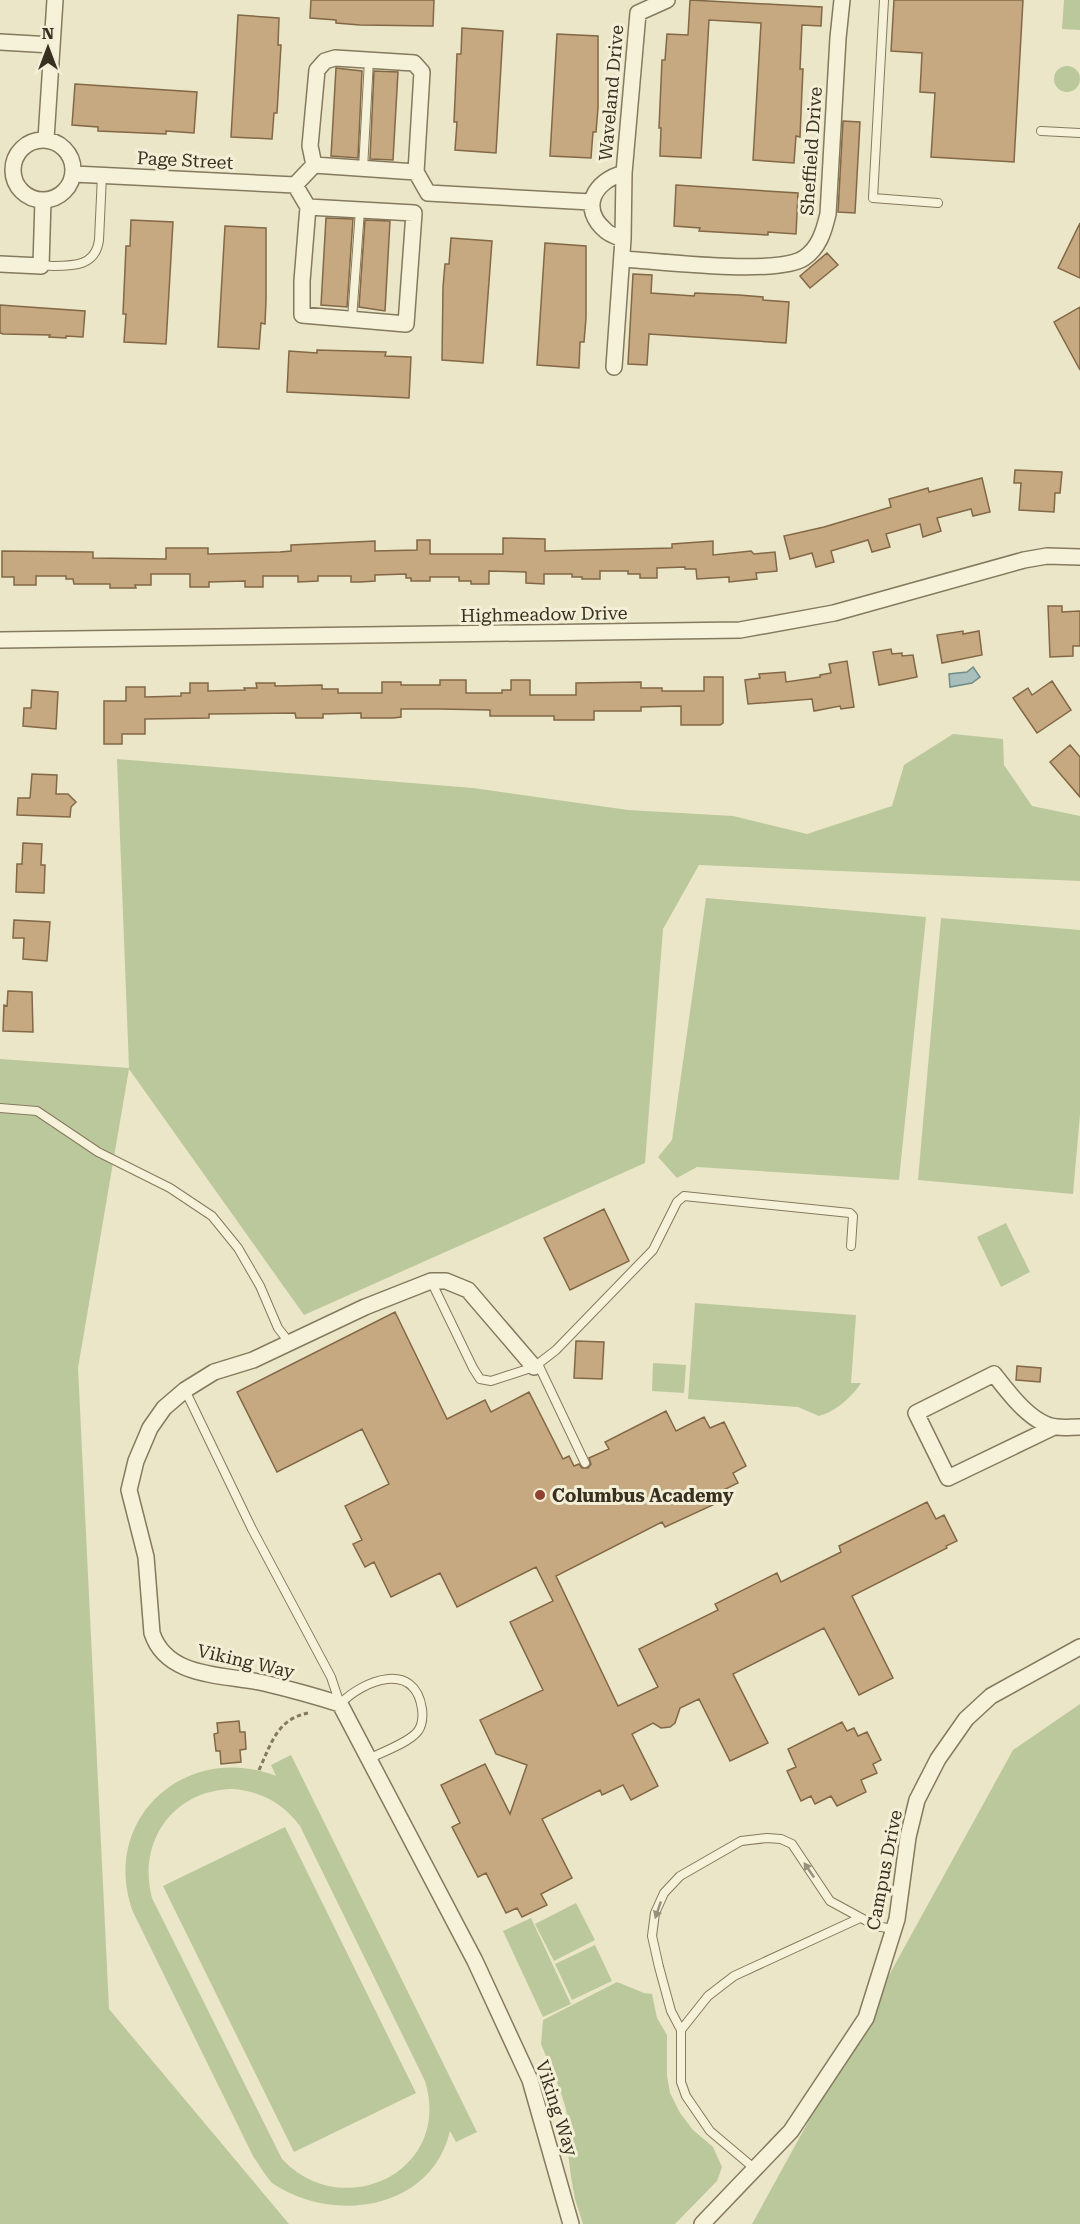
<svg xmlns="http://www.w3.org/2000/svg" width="1080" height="2224" font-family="'Roboto Serif',serif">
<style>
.green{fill:#bbc89c;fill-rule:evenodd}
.water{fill:#a8bfbc;stroke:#6f8d8a;stroke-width:1.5}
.building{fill:#c6a980;stroke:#826846;stroke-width:1.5}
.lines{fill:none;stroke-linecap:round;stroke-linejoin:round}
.service-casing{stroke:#85795e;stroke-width:10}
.minor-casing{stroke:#85795e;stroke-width:18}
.path{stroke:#85795e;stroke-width:3;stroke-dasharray:4.5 3;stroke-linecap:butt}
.service{stroke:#f6f2da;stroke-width:8}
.minor{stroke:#f6f2da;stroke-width:15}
.oneway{fill:#96907d}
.poi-dot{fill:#8f4233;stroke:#f3efd6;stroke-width:2}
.labels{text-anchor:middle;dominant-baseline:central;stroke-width:6;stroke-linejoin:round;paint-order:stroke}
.street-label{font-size:18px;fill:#372f20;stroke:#f3efd6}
.poi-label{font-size:18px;font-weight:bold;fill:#372f20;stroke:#f3efd6;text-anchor:start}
</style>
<rect width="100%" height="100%" fill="#ebe6c7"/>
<!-- green -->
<path class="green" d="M1064,0h16v30l-18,-1z
M1054 79a13 13 0 1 1 26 0a13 13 0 1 1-26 0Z
M953,734l50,5 1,26 28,41 48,10v65l-381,-16 -36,64 -18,234 -341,152 -175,-246 -51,299 31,641 180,215h-289v-1165l129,9 -12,-309 356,29 155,22 105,6 74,18 85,-28 12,-41z
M706,898l220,19 -27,263 -202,-13 -20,11 -19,-21 14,-17z
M941,918l139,12v184l-7,80 -155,-14z
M1006,1223l24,49 -29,15 -24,-50z
M695,1303l161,12 -5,68h10c-9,14 -26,29 -42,33l-21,-9 -110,-8z
M653,1363l33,2 -2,28 -32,-2z
M1080,1704v520h-328l261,-474z
M291,1755l186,377 -21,10 -6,-11c-19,80 -118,93 -178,52 -7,-8 -13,-18 -19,-27l-120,-244c-34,-93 53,-171 143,-136l-5,-11zM234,1789c28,3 49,14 66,37l125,255c28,90 -82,143 -143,78l-130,-261c-15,-57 22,-109 82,-109z
M285,1827l131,266 -122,59 -131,-266z
M576,1903l19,37 -41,21 -19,-37z
M531,1918l40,86 -28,13 -40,-86z
M595,1945l17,36 -40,19 -17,-36z
M617,1982l27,11 8,1 5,24 10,17v41l3,17 10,20 13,17 20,17 9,20 -5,14 -42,43h-92l-8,-25 -4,-22 -3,-24 2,-13 -4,-31 -6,-19 -19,-46 2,-24z"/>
<!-- water -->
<path class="water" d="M973,667l7,10 -8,6 -22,4 -1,-13 18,-2z"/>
<!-- building -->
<path class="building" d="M311,0h123l-1,26 -73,-1 -24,-2v-3l-26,-2z
M690,0l132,7 -1,19 -19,-1 -2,44h3l-2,44 -1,24 -4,-1 -2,27 -41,-3 8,-137 -52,-3 -8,138 -41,-2 1,-28h-2l3,-68h3l2,-26 21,1z
M894,0h129l-9,162 -83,-5 4,-64 -15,-1 2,-39 -31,-2z
M238,15l41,3 -1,27h3l-4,68h-3l-2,26 -41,-2z
M462,28l41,3 -7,122 -41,-3 2,-28h-3l3,-68h4z
M557,34l41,2v72l-2,24h-3l-2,26 -41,-2z
M336,68l26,3 -4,87 -27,-2z
M374,71l24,1 -5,88 -23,-1z
M75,84l122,8 -3,41 -28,-2v3l-68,-3v-4l-26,-2z
M843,121l17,1 -5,91 -17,-1z
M676,185l122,8 -2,41 -28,-2v3l-69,-4 1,-3 -26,-2z
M326,218l27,1 -6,88 -26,-2z
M131,220l42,2 -7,122 -42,-2 2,-28h-3l3,-68h4z
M365,220l25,1 -5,90 -26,-4z
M1080,223v55l-22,-10z
M225,226l41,2v72l-1,24 -4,-1 -2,26 -41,-2z
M451,238l41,3 -9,122 -41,-3 1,-73 2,-23h4z
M545,243l41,3v72l-2,24h-4l-1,26 -42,-3z
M827,253l11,12 -28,23 -10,-12z
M633,274l19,1 -1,18 43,3 1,-3 44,2 24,2v3l26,2 -3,41 -137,-9 -2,31 -19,-1z
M0,305l85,6 -2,26 -17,-1v2l-17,-1 1,-2 -47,-1 -3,-1z
M1080,307v63l-26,-48z
M317,350l69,2 -1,4 26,1 -2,41 -122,-6 2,-41 28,2z
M1015,470l47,2 -2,21h-5l-1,19 -35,-2 2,-27h-7z
M982,478l8,34 -17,4 -2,-7 -34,9 4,13 -18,6 -3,-13 -34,10 4,13 -18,5 -4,-12 -37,11 3,11 -18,5 -4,-14 -22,6 -6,-23 40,-9 67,-20 -2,-8 39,-11 1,4z
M503,538l42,1v12l127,-3v-4l41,-3v14l38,-4 3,3 21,-2 2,19 -21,2 1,6 -28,3v-5l-32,2 -1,-10h-11v-2l-28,1v10h-17v-4h-12v-3h-28v8h-18v-2h-10v-3h-28v10l-18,-1v-11l-37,-1v13h-18v-3h-12v-4h-29v4h-19v-3h-5v-4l-31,1v6l-14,1h-10v-6h-33v5l-20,1v-6h-35v11h-18v-6l-36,1v5h-19v-13h-39v11h-16l1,3h-26v-4h-36l-1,-5h-7v-3h-30v9h-22v-8h-12v-26l91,1v6l73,1v-11h42v6l72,-2 11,-1v-6l84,-4v10l42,-1v-10h13v14h73z
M1048,606h14v6l18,-1v35h-7v10l-23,1z
M963,631v3l16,-3 3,24 -40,8 -5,-28z
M891,649l1,5 10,-1v3l11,-1 4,22 -38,8 -6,-33z
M847,661l7,46 -13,2 -1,-3 -26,5 -2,-12 -64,5 -3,-24 15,-2 -1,-4 26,-2 1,10 34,-5v-2l11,-2 -2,-9z
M704,677h19v46l-3,2h-39v-19l-40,1v4h-47v9h-40v-4h-64v-6l-50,-1h-39v8l-8,1h-32v-5l-38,1v4h-27l-1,-5 -86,1v4l-64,1v15h-23v10h-18v-43h22v-14h19v10l36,-1v-3h9v-10h18v8l37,-1 -1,-2h13l-1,-5h19v3l47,-1v4h16v4h44v-11h19v3h39v-5h26v13h36v-3h9v-10h19v15h46v-12l65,-1v6h21v3h42z
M1052,681l19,29 -34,23 -24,-35 15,-10 4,7z
M32,690l26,2 -2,37 -33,-3 1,-18h7z
M1070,745l10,12v40l-30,-35z
M32,774l25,1 -1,19h12l8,8 -5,5 -1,10 -53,-2 1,-17h12z
M23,843l19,1 -1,21h4l-1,28 -28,-1 1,-28h5z
M14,920l36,2 -3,39 -24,-2 1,-21h-11z
M8,991l24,1 1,40 -30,-1 1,-26 3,1z
M604,1209l25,52 -59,29 -26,-52z
M395,1312l52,107 38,-19 6,12 38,-20 34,67 6,-3 5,10 5,-2 3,4h6l3,-4 -2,-6 20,-9 -4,-7 61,-31 10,20 28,-14 6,11 14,-6 22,44 -13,7 5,10 -27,13 4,8 -50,23 -3,-5 -106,54 62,130 40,-19 -19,-38 79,-39 -3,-6 62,-31 4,9 60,-30 -2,-6 88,-44 9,17 8,-4 13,26 -11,5 1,2 -95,48 41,82 -34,17 -35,-67 -91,46 35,69 -38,18 -31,-62 -19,9 -5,15 -5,4 -9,1 -8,-5 -21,11 26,52 -27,14 -8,-15 -21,10 -2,-5 -58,29 30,59 -31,16 6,11 -25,12 -5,-9 -11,5 -20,-40 -8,4 -26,-50 8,-4 -19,-38 44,-21 25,50 17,-49 -31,-11 -16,-34 63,-30 -33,-68 43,-21 -17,-34 -79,40 -17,-34 -49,24 -17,-35 -9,5 -12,-23 9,-4 -17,-34 44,-22 -27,-55 -85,43 -40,-80z
M576,1341l28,1 -2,37 -28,-1z
M1017,1366l24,2 -1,14 -24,-2z
M239,1721l1,11h5l1,17 -6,1 1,12 -20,2 -1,-13h-4l-2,-17 4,-1 -1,-10z
M842,1722l5,9 7,-3 4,8 9,-4 14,28 -8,4 4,9 -16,7 5,12 -29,14 -6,-10 -16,8 -4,-8 -10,5 -14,-30 9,-4 -8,-18z"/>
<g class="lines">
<defs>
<path id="service" d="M884,0l-11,198 65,5
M1041,131l39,2
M363,169l6,-109
M41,266c24,-1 54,5 58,-26l3,-65
M352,319l8,-109
M0,1108l37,3 61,41 72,36 42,28 26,32 22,38 18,42 11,14
M431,1281l42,87 7,11 11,2 43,-14 22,-17 97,-100 24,-48 7,-6 166,17 3,3 -2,30
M538,1364l47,99
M185,1390l67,139 79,148 9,27c23,-24 75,-44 82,5 1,8 1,15 -4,22 -8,11 -35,21 -48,27
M681,2030l-10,-19 -12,-44 -7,-31 3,-23 9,-20 16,-17 61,-35 26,-3 14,1 11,5 38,57 46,25 17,3
M755,2169l-45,-38 -24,-35 -5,-14v-52l27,-34 26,-20 126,-58"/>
<path id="minor" d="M0,42l52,3
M46,139l9,-139
M13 170a30 30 0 1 1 60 0a30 30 0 1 1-60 0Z
M314,165l-4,-19 7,-76 8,-9 10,-3 79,5 8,9 -6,100
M74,174l221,11 19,-20 102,7 12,21 163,9
M295,185l13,22 106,6
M308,207l-6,74v34l104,9 8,-111
M623,239c-5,-2 -13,-4 -17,-8 -27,-23 -12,-50 18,-58
M622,259c37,2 155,17 182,-1 15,-10 20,-27 24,-44l10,-176 4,-38
M0,264l41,2 2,-66
M614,367l9,-128 1,-66 14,-160 29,-13
M0,640l740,-10 94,-17 190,-53 23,-4 33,1
M534,1367l-66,-77 -22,-9h-15l-66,26 -112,53 -39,12 -29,18 -21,18 -14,20 -14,33 -7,29 17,67 6,76c15,46 73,41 112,50 25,6 51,13 76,21l135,257 55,119 41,144
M1054,1427l-106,51 -32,-65 78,-39c14,18 38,51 63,53 7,1 15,0 23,0
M702,2224l89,-93 75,-113 31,-99 11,-82 9,-37 21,-41 28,-40 25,-23 89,-49"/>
</defs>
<!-- service casing -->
<use href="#service" class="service-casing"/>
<!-- minor casing -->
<use href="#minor" class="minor-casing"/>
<!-- path -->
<path class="path" d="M259,1770c12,-26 18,-51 49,-57"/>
<!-- service -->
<use href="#service" class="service"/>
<!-- minor -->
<use href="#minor" class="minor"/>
</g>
<!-- one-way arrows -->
<defs><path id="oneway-solid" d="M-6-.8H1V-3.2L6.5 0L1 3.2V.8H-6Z" transform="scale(1.5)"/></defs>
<g class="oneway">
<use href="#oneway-solid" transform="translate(809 1870) rotate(-124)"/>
<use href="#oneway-solid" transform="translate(658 1910) rotate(109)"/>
</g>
<!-- markers -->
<circle class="poi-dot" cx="540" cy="1495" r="6"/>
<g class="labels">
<!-- street labels -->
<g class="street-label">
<text transform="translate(611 93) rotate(-85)">Waveland Drive</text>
<text transform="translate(811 151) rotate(-86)">Sheffield Drive</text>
<text transform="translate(185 160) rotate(3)">Page Street</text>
<text transform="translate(544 614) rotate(-1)">Highmeadow Drive</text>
<text transform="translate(246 1661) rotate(13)">Viking Way</text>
<text transform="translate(884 1870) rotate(-79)">Campus Drive</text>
<text transform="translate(557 2108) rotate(72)">Viking Way</text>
</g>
<!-- poi labels -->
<g class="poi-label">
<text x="552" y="1495">Columbus Academy</text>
</g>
</g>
<!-- north arrow -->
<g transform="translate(48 48)" stroke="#f3efd6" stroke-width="4.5" paint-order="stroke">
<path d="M0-4.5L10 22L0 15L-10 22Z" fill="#372f20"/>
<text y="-9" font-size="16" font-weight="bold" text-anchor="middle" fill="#372f20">N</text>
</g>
</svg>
